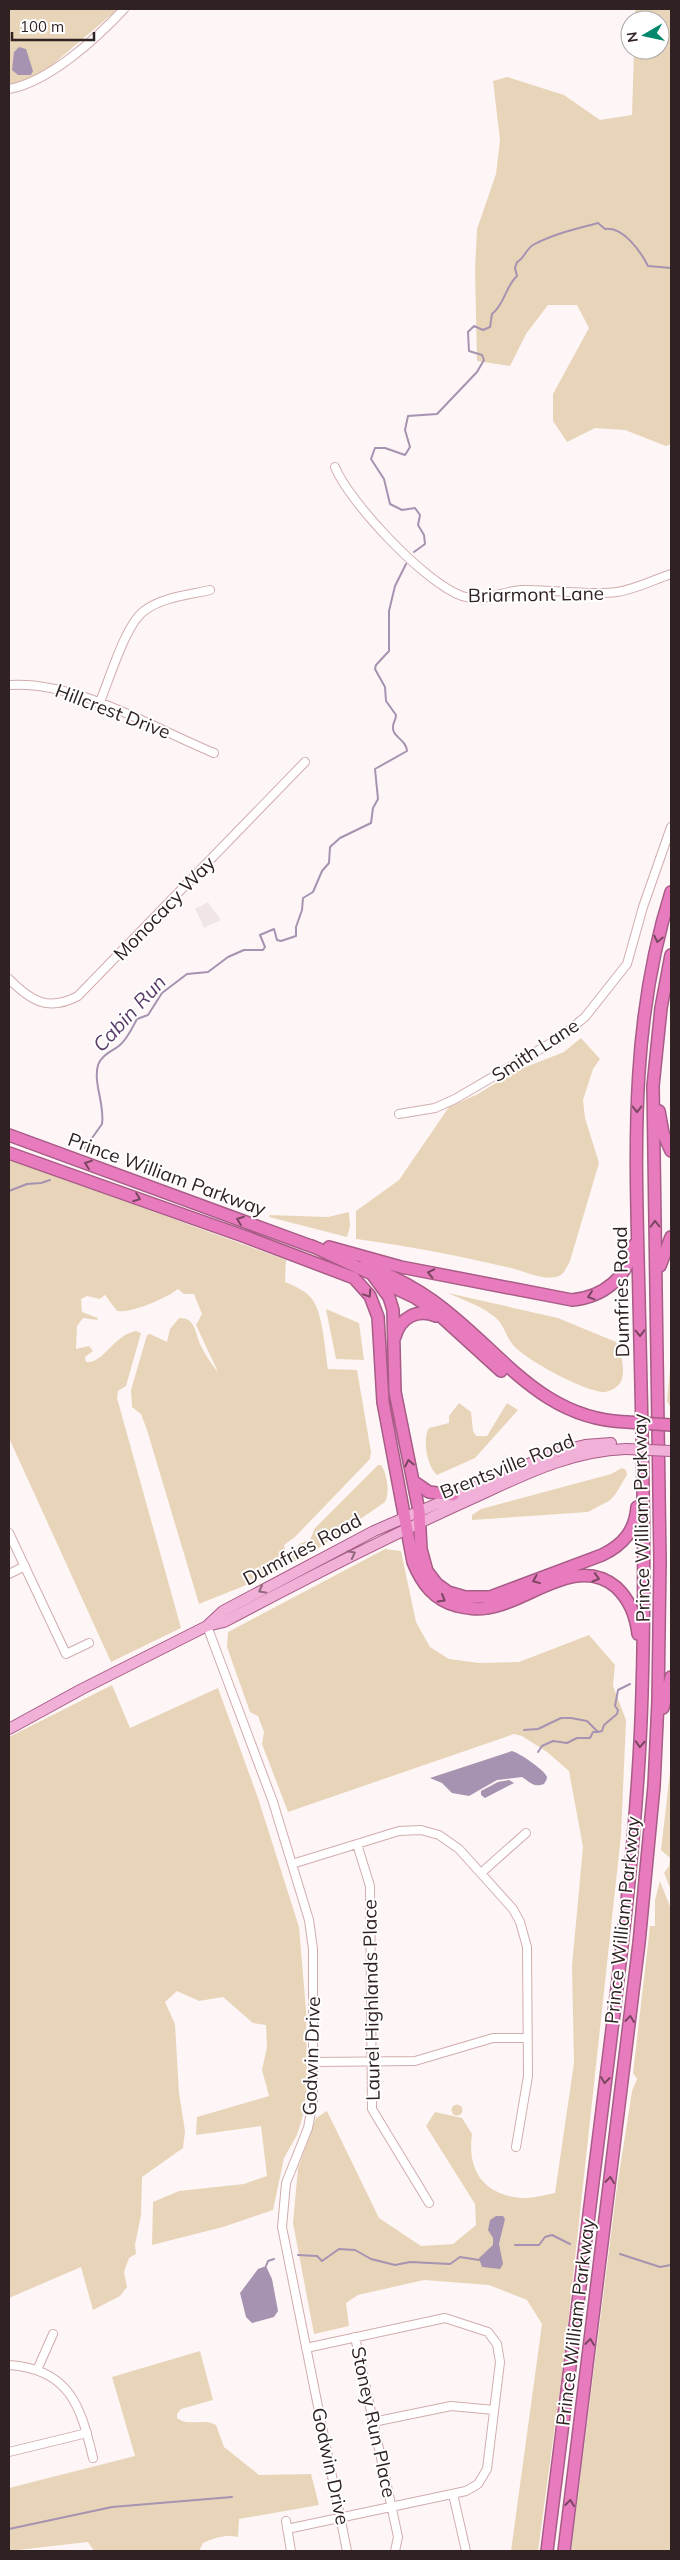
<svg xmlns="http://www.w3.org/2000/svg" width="680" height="2560" font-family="Mulish,sans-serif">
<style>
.built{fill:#f1e6e7}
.green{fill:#e8d5b9}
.water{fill:#a692b1}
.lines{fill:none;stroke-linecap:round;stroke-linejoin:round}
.stream{stroke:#a692b1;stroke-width:2}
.minor-casing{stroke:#d2acad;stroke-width:10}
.major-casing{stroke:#a85c87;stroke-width:12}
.highway-casing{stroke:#a85c87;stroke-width:14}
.minor{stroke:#fff;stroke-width:8}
.major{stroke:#f1b0d7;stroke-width:10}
.highway{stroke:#e87bbd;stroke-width:11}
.major-bridge-casing{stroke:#a85c87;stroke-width:12;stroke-linecap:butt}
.highway-bridge-casing{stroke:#a85c87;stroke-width:14;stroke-linecap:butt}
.major-bridge{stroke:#f1b0d7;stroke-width:10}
.highway-bridge{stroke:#e87bbd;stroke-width:11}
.oneway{stroke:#7a4661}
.oneway2{stroke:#90697d}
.labels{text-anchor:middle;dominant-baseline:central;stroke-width:4;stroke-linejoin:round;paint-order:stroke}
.street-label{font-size:19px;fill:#302223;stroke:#fff}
.water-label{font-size:20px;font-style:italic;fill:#5a3d6a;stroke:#fff}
</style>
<rect width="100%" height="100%" fill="#fef6f6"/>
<!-- built -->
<path class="built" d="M208,902l13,18 -17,8 -9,-19z"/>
<!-- green -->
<path class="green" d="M9,9h109l-79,67 -10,5 -20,3z
M635,9h36v435l-5,2 -41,-16 -30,-2 -28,14 -14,-21v-27l36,-66 -12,-23h-29l-22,29 -16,32 -33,-5 -2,-91 2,-41 19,-55 4,-34 -7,-59 14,-4 57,18 36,25 32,-5 2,-65h26v-30h-25z
M581,1038l19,21 -7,10 -10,31 2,18 14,45 -29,98c-4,7 -6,15 -15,16 -14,3 -31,-6 -44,-9 -51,-12 -103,-22 -155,-29v-28l43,-31 50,-73 29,-13 35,-22 51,-20z
M9,1159l277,101 -1,22c9,4 20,8 27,17 11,14 13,52 16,70l29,1 14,82 -1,7 -75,78 -11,8c1,6 5,13 1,19 -8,11 -70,33 -86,40l-52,-174 -6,-16 -9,-7 -1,-17 16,-55 3,-1 17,8 3,-13 9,-11c17,-1 16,16 22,28 4,8 11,19 17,26l-22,-47 6,-11 -8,-20h-10l-6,-5c-11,9 -48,25 -61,22l-12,-16 -5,4 -13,-3 -6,3 1,13 16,6 -1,2 -14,-2 -6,8 -1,23 13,-3 4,5 -8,6 1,5c18,2 27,-27 50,-31l5,2 -15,53 -8,5 -1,7 64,230 -70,34 -102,-224z
M349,1212l1,14 -3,11 -78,-20 1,-2 58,2z
M448,1293l110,25 58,24c5,10 9,25 6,37 -2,7 -10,12 -17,13 -18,1 -79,-32 -91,-46 -7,-7 -9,-18 -16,-26 -11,-12 -35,-20 -50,-27z
M326,1309l33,14 5,37 -28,-1z
M671,1357v51l-4,-7z
M459,1403l12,9 2,19 3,5h11l20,-33 11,7 -43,48 -38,17c-10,-8 -15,-37 -8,-47l20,-5v-7z
M378,1465h3c6,8 9,28 4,37l-78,54 -8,5h-7l-1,-3 8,-14 11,-4 5,-12z
M622,1468l4,2 1,5 -12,20 -6,6 -21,11 -116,8v-5l9,-6 130,-35z
M385,1549l16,2 15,71 14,25 19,12 30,4 40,-1 70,-27 26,30 -2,21 13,34 -5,115 -56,516 -27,200h-27l31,-227 -15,-24 -38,-15 -65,-5 -66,15 -12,8 3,23 -35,8 -21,-111 5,-55 18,-50 11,-7 52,107 42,28 32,-2 23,-19 -1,-21 -49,-78 9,-14 27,6 10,16c-5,36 11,60 48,64 11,1 24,-3 35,-5l19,-130 -2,-97 11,-119 -14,-76 -22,-19 -25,-16 -8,-2 -226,78 -26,-68 2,-12 -6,-16 -8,-4 -23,-65 1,-15z
M112,1685l18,43 88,-40 40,110 41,129 7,83 1,77 -3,25 -7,23 -13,23 -11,52 -50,17 -71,18 1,-43 26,-11 65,-7 23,-8 -6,-50 -65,9 1,-18 72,-21 -7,-26 5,-23 -1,-22 -13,-2 -30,-26 -24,4 -22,-10 -12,11 10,22 4,69 6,38 -2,17 -41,29 -1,38 -6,30 1,9 -7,4 -5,14 3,15 -7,9 -27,14 -12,-43 -72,31v-561z
M670,1772h1v118l-7,-17 5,-7 1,-8 -9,-8z
M660,1881l11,28v642h-100l46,-364 15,-96 5,-12 -4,-6 17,-147h5v-26z
M451.5 2110a5.5 5.5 0 1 1 11 0a5.5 5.5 0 1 1-11 0Z
M200,2351l13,49 -32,9 -4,5v4c11,9 27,0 39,7l8,22 35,28 52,-1 8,31 -80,14 -1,18c-11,-3 -25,1 -35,6l-4,8h-105l-6,-9 -79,9v-63l126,-32 -23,-79z"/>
<!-- water -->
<path class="water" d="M19,47l7,2 7,22 -2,4h-13l-6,-5 2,-18z
M512,1751c6,1 34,20 35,26 0,3 -2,5 -3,7 -10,4 -14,-2 -22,-7l-25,3 -28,16 -17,-3 -10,-10 -12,-5z
M509,1780l5,3 -29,15 -4,-3v-4l17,-9z
M496,2216h7l2,3 -6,25 4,20 -3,5 -18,-2 -3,-9 14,-13v-7l-5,-8 2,-10z
M266,2266l6,13 6,32 -4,6 -22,6 -6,-6 -6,-24 18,-24z"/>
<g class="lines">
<!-- stream -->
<path class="stream" d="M414,552l11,-8 -1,-9 -6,-10 2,-10 -5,-7 -13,2 -12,-6 -6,-25 -13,-20 4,-11h10l20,7 5,-8 -5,-17 3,-14 29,-2 40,-42 7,-12 -2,-5 -13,-4 -1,-19 6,-6 9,4 7,-3 2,-13c13,-10 13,-27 25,-38l-2,-8 2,-6c7,-3 9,-13 16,-17 20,-11 43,-16 65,-22l7,6c18,-3 36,23 43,37l23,2
M85,1148l17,-24c3,-20 -9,-40 -4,-59 3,-10 15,-14 22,-20 8,-7 12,-17 17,-26l11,-4 14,-22 25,-19 21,-2 20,-15 16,-7h19l2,-3 -5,-12 14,-6 3,11 4,1 15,-5v-9l6,-17 1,-12 10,-6 9,-21 7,-8 1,-16 10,-9 31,-15 2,-15 5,-9 -3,-30 32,-18c0,-11 -15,-14 -14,-24 0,-5 3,-7 3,-12l-10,-14 -1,-14 -10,-18 1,-4 13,-14v-40l6,-25 11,-22
M9,1191l18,-7 14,-1 9,-3
M524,1730l14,-1 23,-11h10l16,3 11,11 4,-1 2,-6 13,-11 1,-4 -3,-4 3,-16 12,-6
M538,1752l4,-6 11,-5 14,2 10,-5h13l3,-6h4
M515,2245h24l6,-8 7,-2 18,9
M620,2254l40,13 11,-2
M298,2255l19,1 5,5 17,-12 16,1 16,9 24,6 15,-3 40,2 10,-7 19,3
M266,2266l2,-5 6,-2
M9,2529l103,-22 120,-10"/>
<defs>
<path id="minor" d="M9,89c40,-7 88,-51 115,-80
M335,467c14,35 91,117 127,129 20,7 40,-5 60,-6 32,-1 63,6 95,2 19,-3 36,-12 54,-18
M9,685c66,-5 144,43 205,68
M99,704c10,-23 26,-79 45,-93 18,-14 45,-16 66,-21
M9,979c22,22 39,33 69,17l227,-234
M399,1114l36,-6 20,-9 106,-62 24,-20 42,-53 16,-57 28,-80
M9,1533l57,121 23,-11
M9,1574l16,-8
M207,1626l66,176 36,118 4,29v152l-5,27 -22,55 -4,44 65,324
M357,1844l13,42 2,223 57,94
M292,1864l107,-33 22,-1 18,5 20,14 54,60 7,13 7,25 1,129 -12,71
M481,1873l45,-40
M314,2062l101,-1 78,-23h34
M355,2337l43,200 -3,14
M9,2365c61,4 72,42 84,93
M37,2370l16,-36
M373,2422l78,-16 43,4
M9,2452l78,-19
M453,2494l13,57
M286,2521l5,30
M287,2529l179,-38 12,-7 9,-15 13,-107 -3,-18 -9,-12 -43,-14 -139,30"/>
<path id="major" d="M207,1626l16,-15 151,-80 182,-79 29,-7 26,-2
M9,1729l73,-40 125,-63 17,-4c81,-43 161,-84 245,-122 51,-23 99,-49 157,-51"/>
<path id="highway" d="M659,1111l4,22 8,18
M9,1135l310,114
M9,1153l237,84 108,41 16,18 8,21 5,85 30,160c9,22 21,38 44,44 10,2 20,4 30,2 42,-6 89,-54 129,-21 14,13 20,29 22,47
M312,1246l60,28 17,23 4,13 2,82 24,119 2,38 6,22 10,13 11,8 17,5h25l112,-42c21,-10 33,-24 35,-48
M329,1247l72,20 171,33c32,-3 56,-23 62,-55
M365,1265c28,11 57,26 80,45 59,46 98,109 181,112
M660,1266l11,-29
M380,1281l34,16 21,14 66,60
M395,1337c5,-19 22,-29 41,-21
M413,1481l16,11 24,3
M663,1708l8,-31
M547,2551c18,-147 36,-294 55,-441 17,-138 36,-277 40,-417 4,-131 0,-263 -3,-394 -3,-140 -11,-271 32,-407
M564,2551l75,-608 15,-157 4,-85 2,-140 -7,-475 8,-78 10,-53"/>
</defs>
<!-- minor casing -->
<use href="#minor" class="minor-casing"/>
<!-- major casing -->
<use href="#major" class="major-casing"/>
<!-- highway casing -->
<use href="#highway" class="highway-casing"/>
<!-- minor -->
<use href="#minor" class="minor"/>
<!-- major -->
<use href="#major" class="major"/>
<!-- highway -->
<use href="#highway" class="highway"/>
<defs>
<path id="major-bridge" d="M626,1449l45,2"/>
<path id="highway-bridge" d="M626,1422l45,3"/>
</defs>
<!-- major-bridge casing -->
<use href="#major-bridge" class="major-bridge-casing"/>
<!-- highway-bridge casing -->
<use href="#highway-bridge" class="highway-bridge-casing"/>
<!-- major-bridge -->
<use href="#major-bridge" class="major-bridge"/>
<!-- highway-bridge -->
<use href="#highway-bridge" class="highway-bridge"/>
</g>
<!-- one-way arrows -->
<defs><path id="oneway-chevron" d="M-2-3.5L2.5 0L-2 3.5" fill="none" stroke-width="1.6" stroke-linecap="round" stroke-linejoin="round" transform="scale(1.25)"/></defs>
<g class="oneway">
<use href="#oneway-chevron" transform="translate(658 939) rotate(103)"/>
<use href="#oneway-chevron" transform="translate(637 1109) rotate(90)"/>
<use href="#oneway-chevron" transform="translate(88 1164) rotate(-160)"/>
<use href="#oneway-chevron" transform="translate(137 1198) rotate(20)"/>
<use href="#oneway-chevron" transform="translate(240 1220) rotate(-160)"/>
<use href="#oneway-chevron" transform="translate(655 1224) rotate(-91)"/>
<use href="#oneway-chevron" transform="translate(431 1273) rotate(-168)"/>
<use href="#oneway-chevron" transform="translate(368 1294) rotate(56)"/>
<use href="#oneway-chevron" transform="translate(591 1296) rotate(162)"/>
<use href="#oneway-chevron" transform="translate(640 1333) rotate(89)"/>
<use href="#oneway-chevron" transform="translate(409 1463) rotate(-102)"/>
<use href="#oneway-chevron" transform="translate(596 1578) rotate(16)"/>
<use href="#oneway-chevron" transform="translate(536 1580) rotate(158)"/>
<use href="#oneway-chevron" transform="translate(442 1599) rotate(30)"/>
<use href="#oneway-chevron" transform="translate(640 1744) rotate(93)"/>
<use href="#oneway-chevron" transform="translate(630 2019) rotate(-83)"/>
<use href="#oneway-chevron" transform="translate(605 2080) rotate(97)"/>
<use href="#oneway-chevron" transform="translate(610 2180) rotate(-83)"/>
<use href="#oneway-chevron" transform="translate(590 2342) rotate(-83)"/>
<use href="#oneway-chevron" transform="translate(570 2503) rotate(-83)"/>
</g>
<g class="oneway2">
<use href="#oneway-chevron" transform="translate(352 1554) rotate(-27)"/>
<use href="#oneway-chevron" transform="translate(262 1590) rotate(151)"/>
</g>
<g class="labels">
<!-- street labels -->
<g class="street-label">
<text transform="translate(536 594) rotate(-1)">Briarmont Lane</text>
<text transform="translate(113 711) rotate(21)">Hillcrest Drive</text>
<text transform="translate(164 908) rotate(-46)">Monocacy Way</text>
<text transform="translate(535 1050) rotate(-33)">Smith Lane</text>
<text transform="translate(167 1174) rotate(20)">Prince William Parkway</text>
<text transform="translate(621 1292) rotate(-91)">Dumfries Road</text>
<text transform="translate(507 1466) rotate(-22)">Brentsville Road</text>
<text transform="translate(641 1518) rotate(-91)">Prince William Parkway</text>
<text transform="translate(302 1549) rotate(-28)">Dumfries Road</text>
<text transform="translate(622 1920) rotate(-84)">Prince William Parkway</text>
<text transform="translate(371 2000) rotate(-91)">Laurel Highlands Place</text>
<text transform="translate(311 2056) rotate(-88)">Godwin Drive</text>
<text transform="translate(575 2322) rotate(-83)">Prince William Parkway</text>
<text transform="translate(374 2422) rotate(78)">Stoney Run Place</text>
<text transform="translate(331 2466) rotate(78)">Godwin Drive</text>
</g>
<!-- water labels -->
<g class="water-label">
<text transform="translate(129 1013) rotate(-47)">Cabin Run</text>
</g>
</g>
<!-- border -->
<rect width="680" height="2560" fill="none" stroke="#302223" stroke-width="20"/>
<!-- north arrow -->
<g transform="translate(645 35) rotate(261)"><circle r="24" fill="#ffffff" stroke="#aca7a7"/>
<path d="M0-4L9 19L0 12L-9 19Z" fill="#03886c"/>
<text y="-8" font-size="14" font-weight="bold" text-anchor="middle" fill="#302223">N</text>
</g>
<!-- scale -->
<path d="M12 32v8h82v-8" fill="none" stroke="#302223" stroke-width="2.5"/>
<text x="20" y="32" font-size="15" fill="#302223" stroke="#ffffff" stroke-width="4" paint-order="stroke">100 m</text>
</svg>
